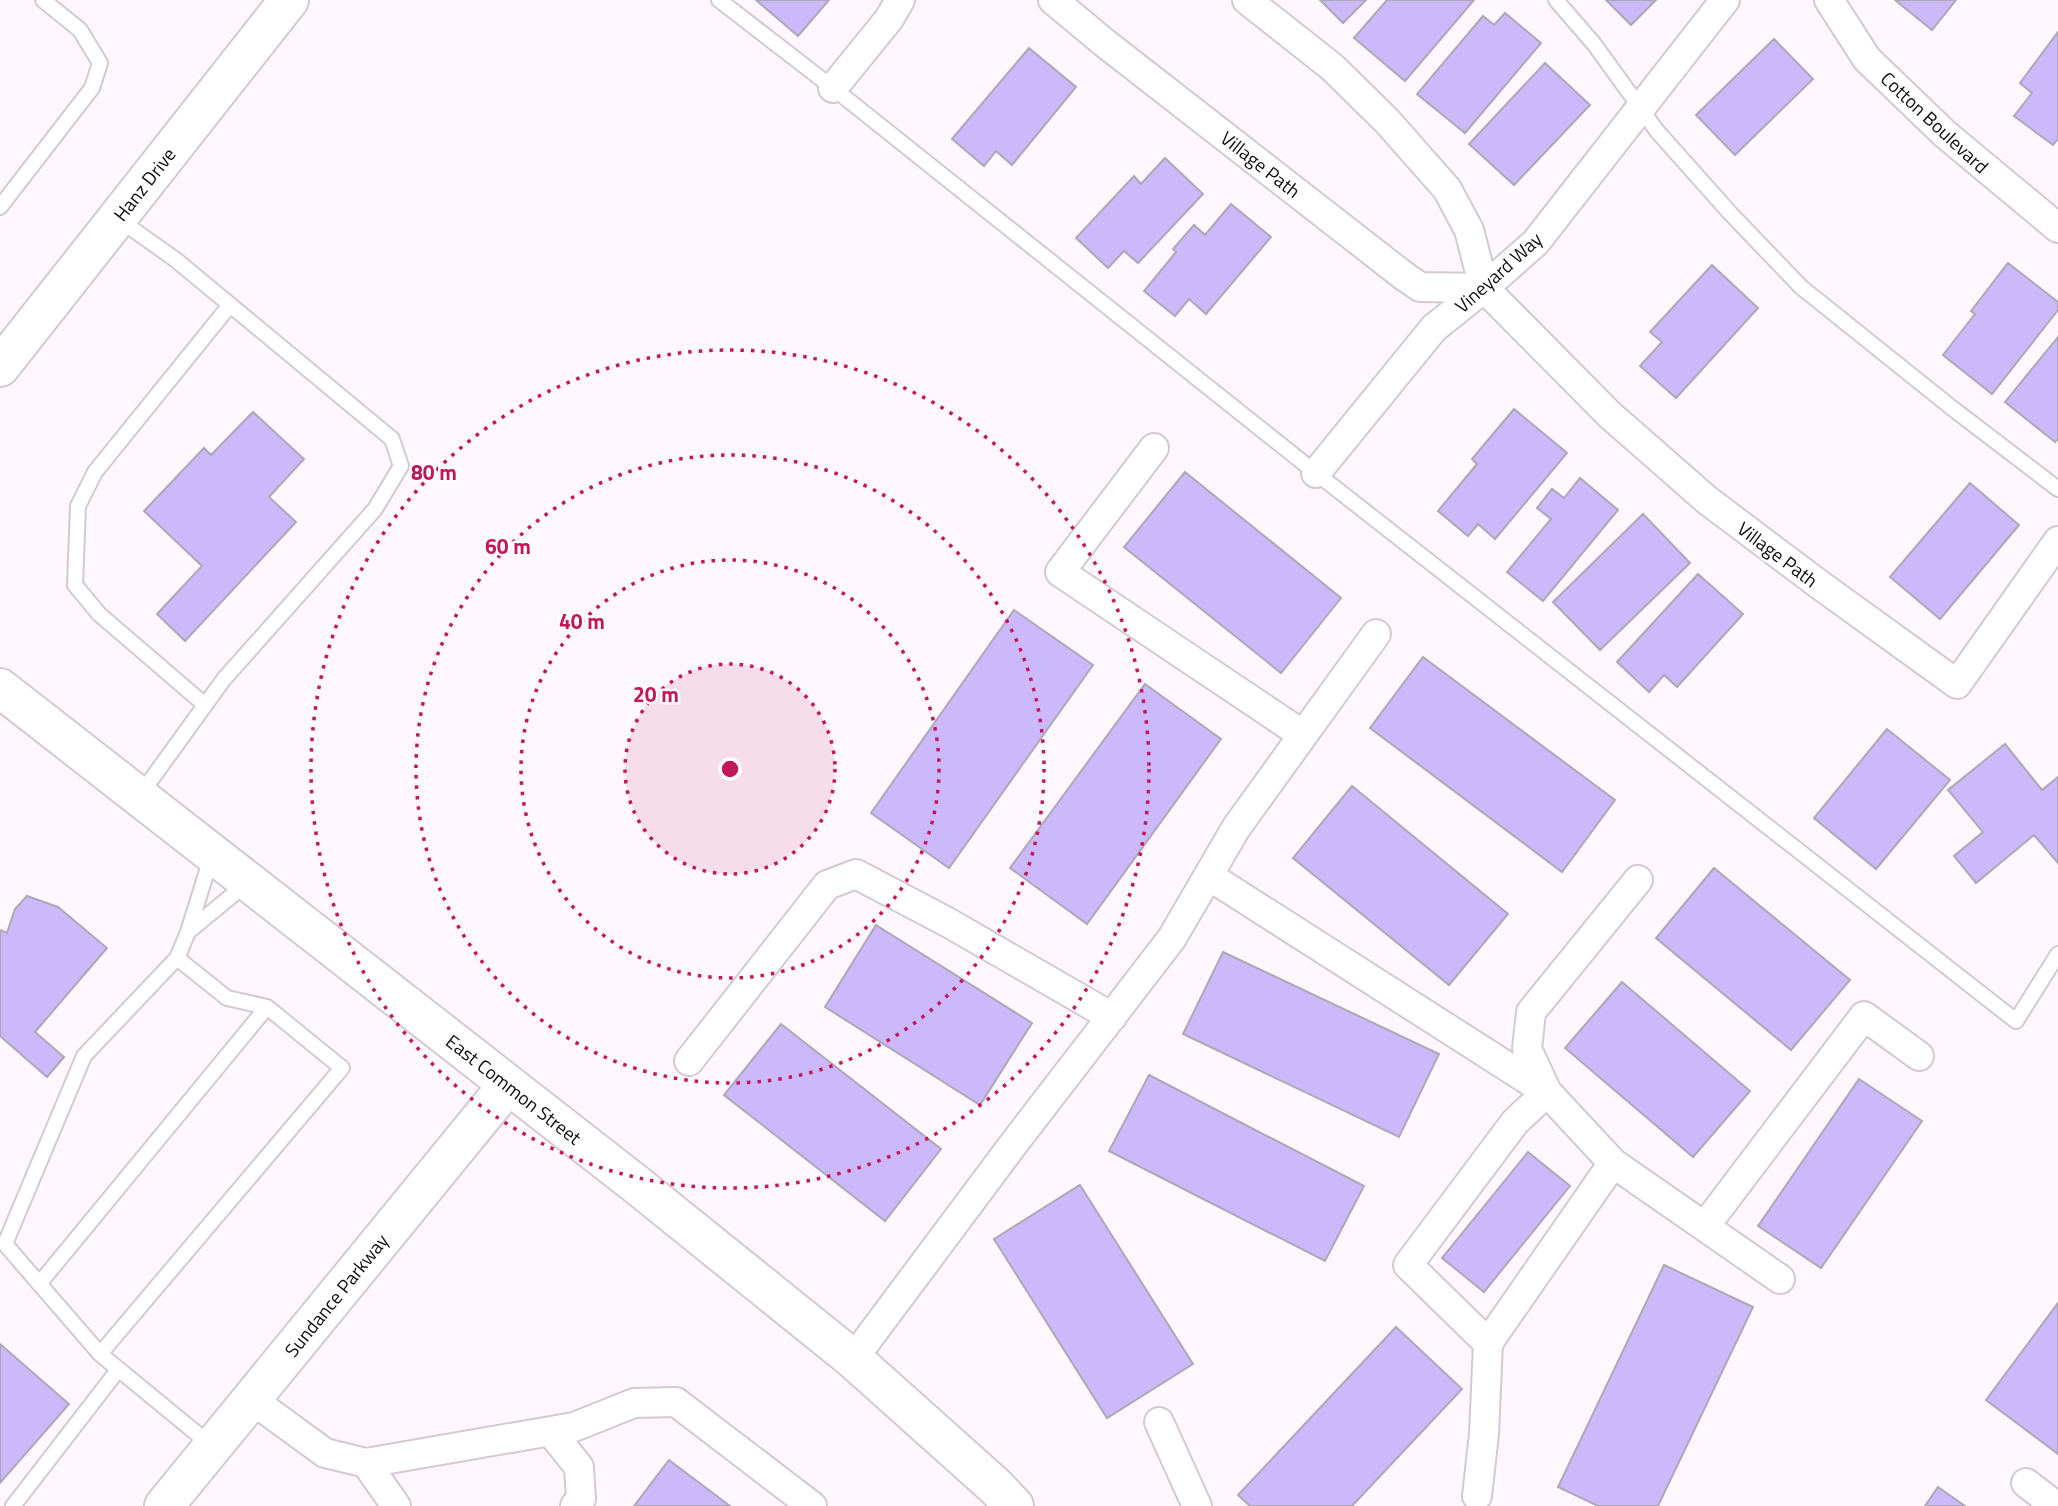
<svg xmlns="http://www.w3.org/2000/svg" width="2058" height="1506" font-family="'Titillium Web',sans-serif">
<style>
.building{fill:#cbb9fc;stroke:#aca9b6;stroke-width:2}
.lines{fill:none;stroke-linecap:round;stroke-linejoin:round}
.lane-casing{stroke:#d4c9d3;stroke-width:18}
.street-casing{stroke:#d4c9d3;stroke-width:32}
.secondary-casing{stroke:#d4c9d3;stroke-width:42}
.lane{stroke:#fff;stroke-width:14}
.street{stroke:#fff;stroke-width:28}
.secondary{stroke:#fff;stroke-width:38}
.ring{fill:none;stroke:#c2185b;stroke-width:3.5;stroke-dasharray:3.5 7}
.labels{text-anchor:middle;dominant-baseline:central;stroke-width:5;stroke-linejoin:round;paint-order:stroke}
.street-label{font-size:19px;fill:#100c10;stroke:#fff}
.centre{fill:#c2185b;stroke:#fff;stroke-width:3.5}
.ring-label{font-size:21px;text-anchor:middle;font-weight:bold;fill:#c2185b;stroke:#fff;stroke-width:5;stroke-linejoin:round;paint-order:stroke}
</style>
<rect width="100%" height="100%" fill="#fef7fe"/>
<!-- building -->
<path class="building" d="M756,0h73l-31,36z
M1320,0h46l-23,23z
M1387,0h87l-69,81 -51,-43z
M1606,0h50l-25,25z
M1895,0h61l-24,30z
M1505,13l36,30 -76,90 -48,-39 66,-78 11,9z
M2058,32v107l-5,6 -39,-29 18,-23 -12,-10z
M1774,39l39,40 -78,76 -39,-40z
M1029,48l47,39 -64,78 -16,-14 -12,15 -32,-27z
M1545,63l45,42 -76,80 -45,-41z
M1165,158l38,36 -65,69 -14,-12 -16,17 -32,-30 58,-62 7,8z
M1231,204l40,33 -65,77 -17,-15 -14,17 -31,-25 32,-39 -3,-3 21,-24 11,10z
M2008,263l50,39v8l-66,84 -49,-39 32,-41 -4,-3z
M1712,265l46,43 -82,90 -36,-32 22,-24 -12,-10z
M2058,337v102l-3,3 -50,-40z
M1514,409l53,44 -72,86 -17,-15 -10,12 -30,-25 39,-47 -5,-5z
M253,412l51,47 -35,38 27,25 -111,119 -28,-27 45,-48 -58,-55 60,-63 7,7z
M1185,472l156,126 -60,75 -157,-126z
M1580,478l38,32 -75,91 -36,-29 44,-53 -14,-11 15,-19 12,9z
M1970,483l49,42 -79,94 -50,-42z
M1643,514l47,49 -90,87 -47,-48z
M1698,574l45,40 -66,73 -13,-12 -15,17 -32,-30z
M1014,610l79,55 -144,203 -78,-55z
M1423,657l192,143 -53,72 -192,-144z
M1145,684l76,55 -134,185 -77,-56z
M1887,729l63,51 -74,89 -62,-51z
M2005,744l37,46 16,-13v86l-24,-28 -58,48 -22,-27 29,-24 -35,-42z
M1352,786l156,128 -59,71 -156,-127z
M1714,868l136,112 -59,70 -135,-112z
M27,896l31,11 49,41 -72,84 29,25 -17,20 -47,-41v-106l7,3 8,-24z
M876,925l156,98 -52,82 -155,-98z
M1223,952l216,102 -40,83 -216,-103z
M1622,982l128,109 -57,66 -128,-109z
M781,1024l160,125 -56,72 -161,-126z
M1149,1075l215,111 -39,75 -216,-110z
M1859,1079l63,42 -101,147 -63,-42z
M1528,1152l42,34 -86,106 -42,-34z
M1080,1185l113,179 -86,54 -113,-179z
M1664,1265l89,42 -95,199h-60l-40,-19z
M2058,1303v151l-72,-54z
M1396,1327l66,62 -110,117h-102l-12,-11z
M0,1344l69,60 -69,79z
M669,1460l61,46h-96z
M1938,1487l27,19h-40z"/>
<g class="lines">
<defs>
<path id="lane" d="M719,0l114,88 483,385 700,548 42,-67
M1556,0l38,44 63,87 73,82 71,74 151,121 106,81
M0,207l92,-119 8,-25 -20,-33 -37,-30
M117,218l59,42 216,179 9,27 -26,43 -151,170 -84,116
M205,705l-106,-91 -24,-29 3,-79 17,-34 135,-167
M211,858l-23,74 -11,26 50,40 40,9 75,61 -242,286 112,92
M189,931l57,-47
M39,1284l228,-277
M100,1354l-95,-110 79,-188 93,-98
M13,1506l105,-136"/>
<path id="street" d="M1053,0l53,44 298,232 16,11 64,1
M1247,0l85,67 55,54 60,68 22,41 15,58 126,127 97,85 113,85 137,99 101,-143
M1829,0l38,59 78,75 113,94
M833,88l56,-69 11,-19
M1154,448l-94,124 243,163
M1316,473l118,-145 50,-40 52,-46 189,-242
M1209,876l338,216 -32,30 -107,143 80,78
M689,1061l138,-176 29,-11 93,49 163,94
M1613,1163l-66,-71 -20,-43 4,-37 107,-132
M1705,1226l159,-210 55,40
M853,1359l159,-213 160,-208 64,-110 140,-194
M251,1399l74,54 41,10 208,-36 60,-24 42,-1 136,104
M1159,1422l38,84
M550,1431l29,36 2,32 -6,7
M366,1463l30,43
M2026,1483l30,23
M1477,1496l7,-62 4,-91 125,-180 167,116"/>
<path id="secondary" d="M0,367l289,-367
M0,688l637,497 216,174 142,127 19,20
M164,1506l344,-421"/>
</defs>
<!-- lane casing -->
<use href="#lane" class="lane-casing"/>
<!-- street casing -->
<use href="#street" class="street-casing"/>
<!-- secondary casing -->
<use href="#secondary" class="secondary-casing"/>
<!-- lane -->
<use href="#lane" class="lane"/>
<!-- street -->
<use href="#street" class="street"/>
<!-- secondary -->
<use href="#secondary" class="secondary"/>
</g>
<!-- distance rings -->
<circle cx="730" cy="769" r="105" fill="#c2185b" fill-opacity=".12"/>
<g class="ring">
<circle cx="730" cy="769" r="105"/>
<circle cx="730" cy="769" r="209"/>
<circle cx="730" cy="769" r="314"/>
<circle cx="730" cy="769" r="419"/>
</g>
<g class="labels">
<!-- street labels -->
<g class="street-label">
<text transform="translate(1935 122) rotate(43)">Cotton Boulevard</text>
<text transform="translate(1261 164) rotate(38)">Village Path</text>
<text transform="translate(144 184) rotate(-52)">Hanz Drive</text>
<text transform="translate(1498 272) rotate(-42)">Vineyard Way</text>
<text transform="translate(1778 554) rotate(37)">Village Path</text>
<text transform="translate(514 1089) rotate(38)">East Common Street</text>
<text transform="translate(336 1295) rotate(-51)">Sundance Parkway</text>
</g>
</g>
<circle cx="730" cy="769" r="10" class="centre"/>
<g class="ring-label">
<text x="434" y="480">80 m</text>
<text x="508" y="554">60 m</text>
<text x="582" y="629">40 m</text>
<text x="656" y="702">20 m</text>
</g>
</svg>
